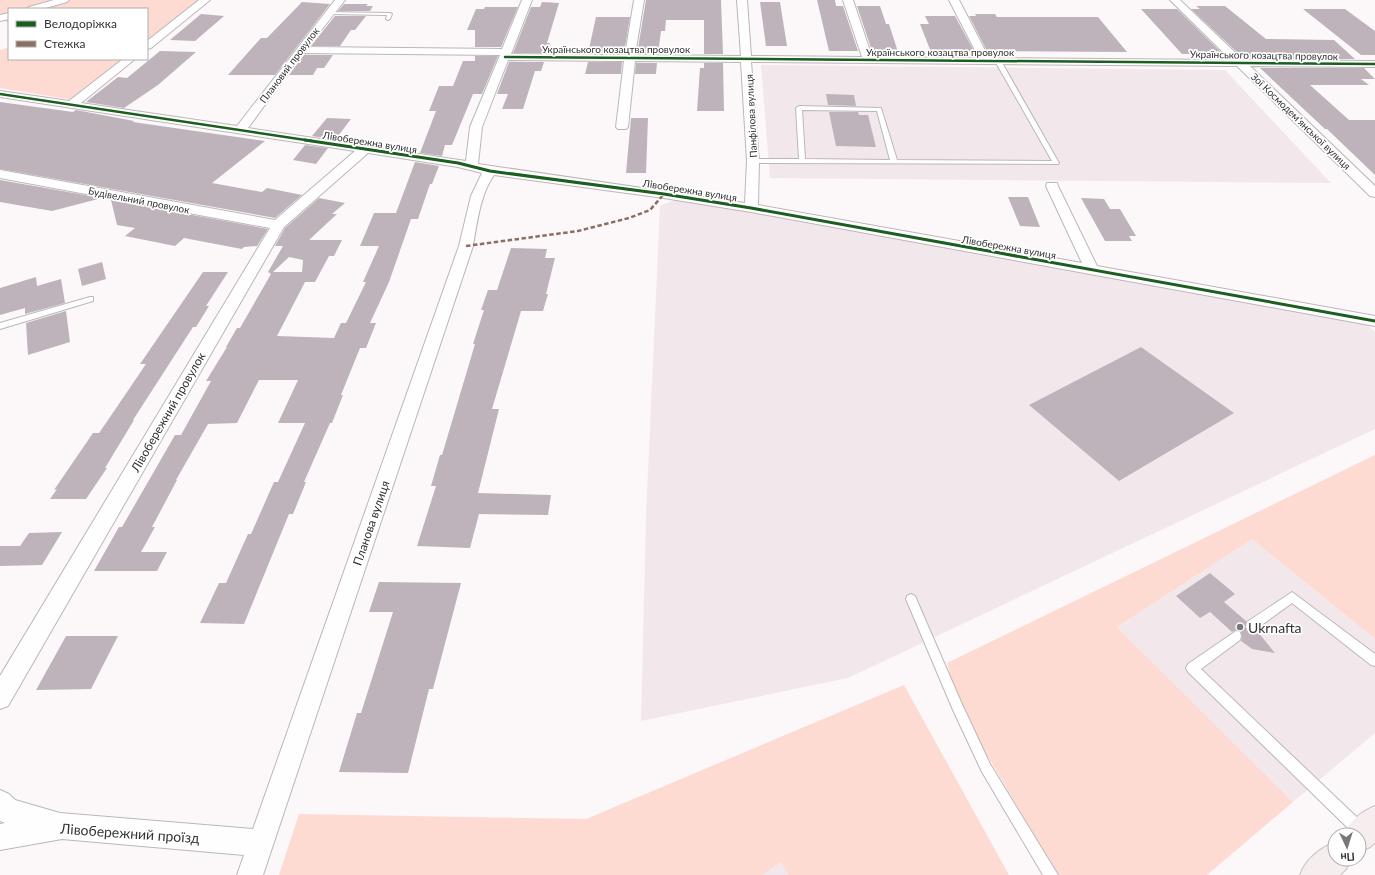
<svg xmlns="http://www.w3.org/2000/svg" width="1375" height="875" font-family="Lato,sans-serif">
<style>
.built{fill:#f2e8ec}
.green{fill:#fedbd2}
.building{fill:#beb3bb;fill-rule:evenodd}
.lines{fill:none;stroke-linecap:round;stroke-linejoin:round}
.service-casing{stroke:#bbb7b9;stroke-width:2}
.minor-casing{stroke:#bbb7b9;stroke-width:2}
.trunk-casing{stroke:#cbbec0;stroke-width:2}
.service{fill:#fffefe;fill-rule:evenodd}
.minor{fill:#fffefe;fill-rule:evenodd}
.trunk{fill:#f6edee;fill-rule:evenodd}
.quiet{stroke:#8d6e63;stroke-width:2.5;stroke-dasharray:4.5 2.5;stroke-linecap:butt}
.cycleway-far1-casing{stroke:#fff;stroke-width:4}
.cycleway-casing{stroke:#fff;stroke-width:5}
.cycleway-far1{stroke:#1b5e20;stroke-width:2.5}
.cycleway{stroke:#1b5e20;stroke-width:3}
.poi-dot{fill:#7a7778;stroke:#fff;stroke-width:1.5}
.labels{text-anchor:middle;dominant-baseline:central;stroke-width:3.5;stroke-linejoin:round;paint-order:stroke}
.far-street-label{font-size:10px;fill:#343233;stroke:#fff}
.street-label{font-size:12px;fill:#343233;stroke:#fff}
.near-poi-label{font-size:14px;fill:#343233;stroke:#fff;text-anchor:start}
.near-street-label{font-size:14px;fill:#343233;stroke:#fff}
</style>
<rect width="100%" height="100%" fill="#fcf7f9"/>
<!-- built -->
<path class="built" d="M761,65l464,5 106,113 -561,-5z
M677,199l79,13 609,111 10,9v97l-527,249 -207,43 5,-204 14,-311z
M1252,539l123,100v94l-82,69 -176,-175z
M781,862l7,13h-26z"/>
<!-- green -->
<path class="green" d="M0,0h201l-54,42v-33h-138v14l-9,-4z
M9,47v12h116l-52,41 -73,-12v-38z
M1375,455v184l-123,-100 -135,88 176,175 -86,73h-149l-100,-169 -11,-43z
M904,685l105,190h-221l-7,-13 -19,13h-483l20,-61 287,5z"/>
<!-- building -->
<path class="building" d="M646,0h75l2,54h-19v-34h-38l-1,11h-4l-3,23h-21z
M817,0h18l1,6h7l15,45h-29z
M302,2l28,2 -55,71h-47l33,-37h6z
M542,2l17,1 -12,40h3l-3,10h-34l18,-46h9z
M760,2h20l7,44h-21z
M344,4h24l-2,2h7l-3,5h-32z
M857,6h23l6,18h3l9,28 -26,-1z
M1196,6h29l41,33 68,1 21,19h-105l-5,-5h-6l-48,-45h9z
M485,7h33l-17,40h-26v-17h-8l9,-21h8z
M1141,9h36l46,45h-41z
M1303,9h42l30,22v24h-14z
M201,14l23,2 -29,25 -25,-1z
M975,14h20l2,3h101l29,35 -140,-1 -18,-35h7z
M335,16h31l-11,14h-4l-11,16h-29z
M925,16h30l19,35 -43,1 -11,-28h9z
M596,17h34l-6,36h-34l1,-4h-2z
M160,51l36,1 -38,33 -34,23 -38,-6 32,-25 9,1z
M304,55h29l-9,13h-7l-4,7h-24z
M475,56h23l-16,38h-9l-21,51h-7l-3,11 -22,-3 16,-42h-7l10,-25h14l10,-25h12z
M509,62h35l-3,9h-6l-12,38h-21l6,-15h-11z
M588,62h34l-1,12h-36z
M636,63h21l-1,11h-21z
M704,63h19l1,48h-27l3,-43h4z
M1260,68h104l11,11h-14l8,6h-59l39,35h26v55l-48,-46h-2z
M826,94l28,1 2,11 -28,-1z
M0,102l73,10 3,-2 58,11 -1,1 132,19 -53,42 50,9 5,-4 35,7 -27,23 -275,-49z
M829,112h29l1,3h9l8,32 -40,-1z
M327,118l24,1 -16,21 -23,-4z
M631,118h17l-2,55h-20z
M305,145l23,3 -12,16 -23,-4z
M415,162l24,4 -7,18h-2l-12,35h-7l-22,63 -19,41h6l-10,25h-6l-19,47h2l-11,28h-2l-26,59h2l-13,32h-4l-45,110 -44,-1 19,-40h7l22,-49h3l23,-52h4l27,-59h-27l20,-43h-39l-22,43 -29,1 -32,56h1l-25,47h3l-14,25h26l-10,19h-63l25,-44h3l53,-92h6l30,-54h-5l21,-34h-1l11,-19h3l31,-54 -3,-2 15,-26h-8l10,-18 34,-30 26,5 -13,11h5l-28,26h33l-8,16h-5l-14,26h-10l-28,54 57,2 7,-15h5l20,-41h-3l16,-36h-19l14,-33h22zM289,257l14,3 -1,12h-29z
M0,180l102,18 -50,13 -52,-9z
M1008,197h20l12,30 -20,-1z
M1081,198l23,1 6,10h10l16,27h-7l3,5h-27z
M111,200l157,29 -11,17 -13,1 -2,2 -58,-11 -9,8 -50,-10 10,-8 -18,-3z
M511,248l36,1 -2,9h10l-9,36h2l-5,17h-22l-29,98h7l-21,84 73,2 -3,20 -69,-1 -9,34 -53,-2 19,-60h-5l9,-31h2l33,-111h-2l11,-34h-3l7,-20h9z
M102,262l4,17 -24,7 -4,-17z
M203,272h25l-22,34h3l-13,21h-3l-60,93h1l-29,48h2l-21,31h-36l7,-10 -3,1 39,-57h6l9,-13 38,-56h-6z
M36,277l1,9 24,-7 4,24 -40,11v-6l-25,7v-27z
M66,311l4,31 -42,13 -2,-32z
M1141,347l93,66 -115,68 -90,-76z
M62,532l-20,33 -42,1v-20h20l9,-13z
M1210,573l25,21 -11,8 22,19v9l5,2 6,-1 18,22 -23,-4 -11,-8 1,-5 -2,-5 -4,-1 -4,2 -22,-20 -10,6 -24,-22z
M379,582l82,1 -28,106h-4l-21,84 -69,-1 18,-59h4l32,-101h-24z
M66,636h52l-27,53 -55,1z"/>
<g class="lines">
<defs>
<path id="service" d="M327,12l63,1 2,1 -2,5 -2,1 -2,-1 1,-4 -58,-1h-2z
M996,60l5,1 58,102 -1,1 -305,-1 -3,-2 3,-2h46l-3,-51 3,-2 82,2 16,52 155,1 -57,-100zM802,110l75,1 13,49 -85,-1z
M90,297h3v4l-93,28v-6z
M1292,592l83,62v12l-4,-1 -79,-62 -37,27 -4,1 -4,-1 -1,-4 1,-4z
M911,594l4,2 46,106 29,62 68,111h-15l-61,-103 -29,-62 -47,-111 1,-3z
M1236,631l4,1 1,4 -1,4 -39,29 164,156 1,5 -1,5 -5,1 -5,-1 -167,-163 -2,-4 2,-4z"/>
<path id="minor" d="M54,0h15l-2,2 -25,7h-15l2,-2z
M199,0h11l-59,48 -4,1v-8z
M335,0h10l-37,47 194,2 20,-49h10l-21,54 114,1 9,-55h10l-9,55 106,1 -4,-56h10l4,56 111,1 -19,-57h10l19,57 107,1 -30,-58h10l30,58 242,2 -61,-60h10l63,60 132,1v6l-125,-1 125,120v11l-5,-1 -133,-130 -486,-4 8,99 -1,44 324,58 -36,-77 1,-3h10l1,3 39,80 278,50v10l-624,-114 -87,-14 -170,-23c-14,20 -17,48 -21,71l-210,629h-26l7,-20 -182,-16 -62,11v-26l5,-1 -5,-2v-31l9,4 6,6 45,13 193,16 206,-583 12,-50 11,-23 -24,-6 -90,-14 -84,74 -276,479 -8,3v-33l270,-448 -270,-50v-8l275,50 80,-69 -355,-54v-6l69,10 54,-42h12l-54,44 156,23zM303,53l197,2 -30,72 -4,34 -218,-33zM508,60l116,1 -8,66 2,2h8l2,-2 7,-66 106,1 6,99 -2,42 -267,-39 4,-37z
M9,13v6l-9,2v-6z"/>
<path id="trunk" d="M1375,806v37l-5,4 -11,5v-17h-15c6,-15 17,-23 31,-29z
M1335,842v17h16l-5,10 -6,6h-40c6,-16 19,-26 35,-33z"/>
</defs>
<!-- service casing -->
<use href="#service" class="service-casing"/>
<!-- minor casing -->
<use href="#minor" class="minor-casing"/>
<!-- trunk casing -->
<use href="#trunk" class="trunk-casing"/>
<!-- service -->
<use href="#service" class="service"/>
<!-- minor -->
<use href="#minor" class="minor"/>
<!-- trunk -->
<use href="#trunk" class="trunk"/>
<!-- quiet -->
<path class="quiet" d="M466,246l112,-15 51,-13 21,-8 14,-16"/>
<defs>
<path id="cycleway-far1" d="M505,57l870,7
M0,94l312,47"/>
<path id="cycleway" d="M305,140l153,23 32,8 174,23 87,14 624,113"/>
</defs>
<!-- cycleway-far1 casing -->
<use href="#cycleway-far1" class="cycleway-far1-casing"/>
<!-- cycleway casing -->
<use href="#cycleway" class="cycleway-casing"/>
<!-- cycleway-far1 -->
<use href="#cycleway-far1" class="cycleway-far1"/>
<!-- cycleway -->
<use href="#cycleway" class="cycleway"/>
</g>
<!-- markers -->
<circle class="poi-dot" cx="1240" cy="627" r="4"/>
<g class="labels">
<!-- far-street labels -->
<g class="far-street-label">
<text x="616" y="49">Українського козацтва провулок</text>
<text x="940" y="52">Українського козацтва провулок</text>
<text transform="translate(1264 55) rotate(1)">Українського козацтва провулок</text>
<text transform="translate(289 65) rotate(-53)">Плановий провулок</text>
<text transform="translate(751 116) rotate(-93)">Панфілова вулиця</text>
<text transform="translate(1301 121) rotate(44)">Зої Космодем’янської вулиця</text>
<text transform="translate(370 142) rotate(9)">Лівобережна вулиця</text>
<text transform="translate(690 190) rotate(9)">Лівобережна вулиця</text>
<text transform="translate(139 200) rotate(11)">Будівельний провулок</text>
<text transform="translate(1009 247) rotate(10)">Лівобережна вулиця</text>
</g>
<!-- street labels -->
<g class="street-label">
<text transform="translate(168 412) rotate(-60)">Лівобережний провулок</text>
<text transform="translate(371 523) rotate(-71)">Планова вулиця</text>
</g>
<!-- near-poi labels -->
<g class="near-poi-label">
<text x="1248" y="627">Ukrnafta</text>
</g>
<!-- near-street labels -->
<g class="near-street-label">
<text transform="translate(130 833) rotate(4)">Лівобережний проїзд</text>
</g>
</g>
<!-- legend -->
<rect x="8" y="8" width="140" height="52" fill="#ffffff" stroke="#aeadad"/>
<rect x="16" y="21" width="20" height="6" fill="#1b5e20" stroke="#aeadad"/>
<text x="44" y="28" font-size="12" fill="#343233">Велодоріжка</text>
<rect x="16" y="41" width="20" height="6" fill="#8d6e63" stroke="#aeadad"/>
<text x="44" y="48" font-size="12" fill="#343233">Стежка</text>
<!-- north arrow -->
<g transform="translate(1347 847) rotate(176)"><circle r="19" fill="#ffffff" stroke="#aeadad"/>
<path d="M0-3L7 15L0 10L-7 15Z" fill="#7a7778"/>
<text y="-6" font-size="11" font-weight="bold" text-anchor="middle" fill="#343233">Пн</text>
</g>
</svg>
